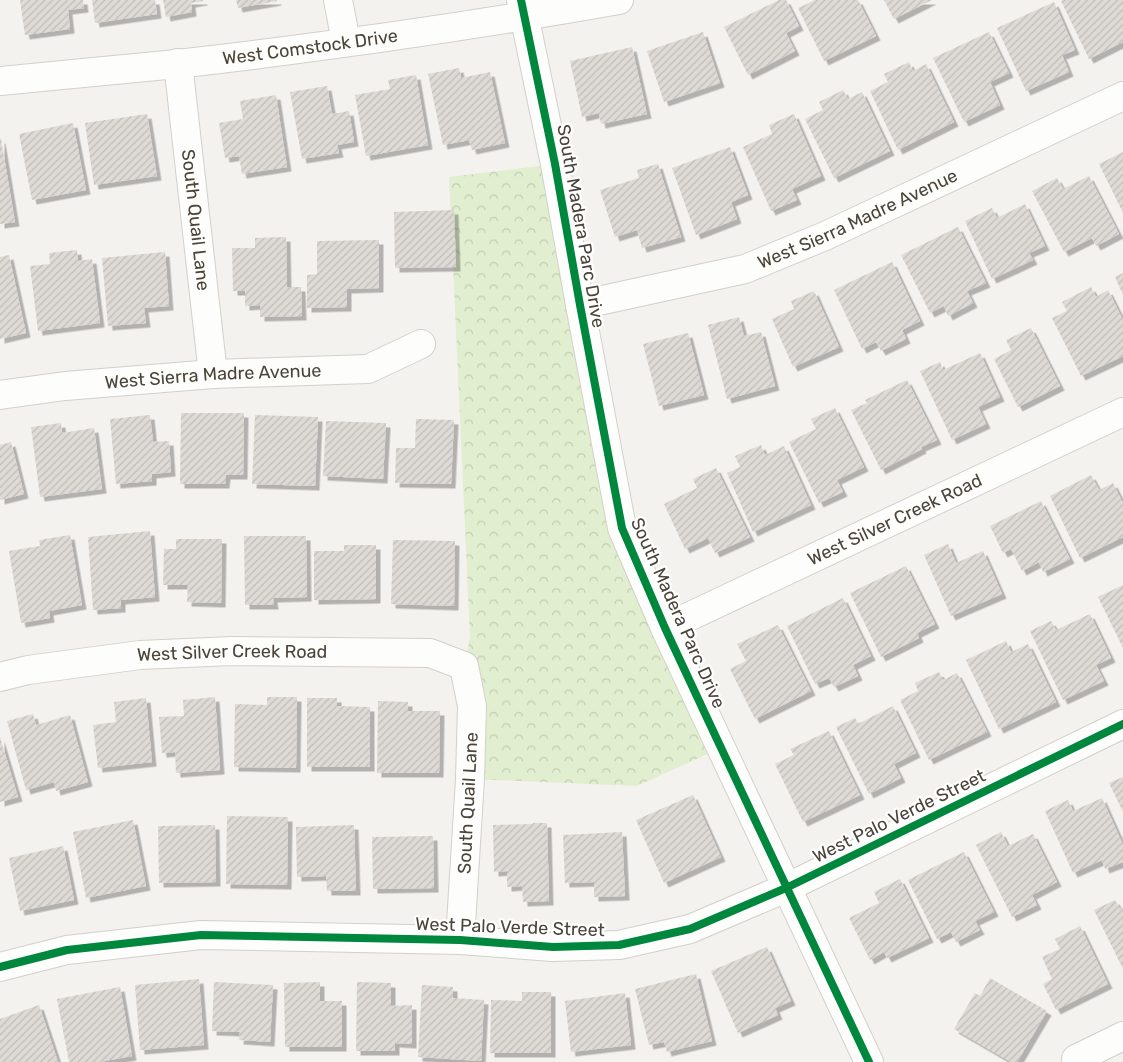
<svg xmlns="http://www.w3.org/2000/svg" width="1123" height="1062" font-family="Rubik,sans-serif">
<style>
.park{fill:url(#park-crowns)}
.building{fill:url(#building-hatch);filter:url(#shadow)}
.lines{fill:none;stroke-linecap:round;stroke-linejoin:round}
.minor-casing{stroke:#d2d0cb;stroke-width:30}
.minor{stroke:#fdfdfc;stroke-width:28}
.cycleway-casing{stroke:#fff;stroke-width:11}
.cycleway{stroke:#00873e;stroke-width:8}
.labels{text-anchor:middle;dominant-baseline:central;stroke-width:4.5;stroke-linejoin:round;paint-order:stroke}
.street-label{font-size:18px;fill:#4b4439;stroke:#fff}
</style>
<defs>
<pattern id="park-crowns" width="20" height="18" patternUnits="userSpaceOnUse" patternTransform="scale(1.25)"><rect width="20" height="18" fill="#e1eecf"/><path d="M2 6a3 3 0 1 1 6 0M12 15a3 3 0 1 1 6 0" fill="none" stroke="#c3cdb2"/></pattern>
<pattern id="building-hatch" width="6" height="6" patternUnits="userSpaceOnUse" patternTransform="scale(1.25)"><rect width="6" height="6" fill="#dedbd6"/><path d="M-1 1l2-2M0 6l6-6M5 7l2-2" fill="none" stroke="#c0bdb8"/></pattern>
<filter id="shadow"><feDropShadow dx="4.5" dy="4.5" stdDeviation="0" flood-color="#0004"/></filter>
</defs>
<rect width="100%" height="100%" fill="#f4f2ee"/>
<!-- park -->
<path class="park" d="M555,164l67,364 99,220 -84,38 -167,-7 -6,-113 6,-28 -21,-461z"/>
<!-- building -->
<path class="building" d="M20,0h63l1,8 -16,2 2,19 -45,6z
M92,0h63l2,14 -62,9z
M163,0h40v1l-12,2 1,9 -26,5z
M236,0h41v1l-39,7z
M779,0h7l13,26 -13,7 9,18 -47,24 -24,-48z
M815,0h43l18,36 -52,25 -26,-53z
M884,0h48l-38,19z
M1062,0h61v42l-34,17 -28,-58z
M1054,2l21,48 -13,5 7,17 -43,19 -29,-63z
M703,32l17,51 -56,19 -17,-51z
M989,32l20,41 -19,9 10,23 -36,17 -31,-64z
M632,47l15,67 -46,10 -2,-11 -17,4 -12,-56z
M909,62l4,9 13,-7 28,58 -56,28 -28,-59 18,-9 -4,-8z
M459,68l2,10 29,-6 15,71 -33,7 -3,-10 -26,5 -15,-71z
M416,75l12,70 -62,11 -11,-61 35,-6 -2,-9z
M327,86l5,28 17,-3 5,31 -17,3 2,8 -37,6 -12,-67z
M843,90l5,9 14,-7 28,59 -56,27 -29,-59 18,-9 -4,-8z
M276,95l11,72 -45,7 -3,-18 -14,2 -6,-35 24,-4 -3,-18z
M147,114l10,62 -63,9 -9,-62z
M794,114l27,62 -29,13 5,11 -26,11 -28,-64 29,-13 -3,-9z
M73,123l13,67 -54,10 -13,-66z
M0,139h1l14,83 -15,2z
M730,147l18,48 -17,7 6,17 -41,16 -24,-67z
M1123,152v61l-24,-49z
M658,164l23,73 -39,11 -5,-18 -22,7 -15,-47 39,-12 -2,-8z
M1089,176l30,58 -23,12 -4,-8 -28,14 -32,-61 25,-13 6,11z
M1025,204l20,42 -16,7 4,7 -41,19 -27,-58 27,-13 5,10z
M454,210l2,57 -61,1 -1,-56z
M958,227l28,56 -19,8 6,12 -25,13 -4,-10 -14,7 -29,-58z
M286,237l1,50h14l1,29 -42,1v-12l-15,1v-15h-12l-1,-43h23v-10z
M379,240v48l-32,1v18l-40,1v-33l10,-1v-33z
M77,250l1,11 14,-2 8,64 -62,8 -8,-65 20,-2 -1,-11z
M165,252l4,54 -25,2 2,15 -38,3 -6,-68z
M9,255l17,78 -26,6v-82z
M892,262l28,59 -18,9 4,9 -25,12 -5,-9 -14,7 -28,-59z
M1123,273v22l-8,-18z
M1091,287l5,10 12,-7 15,30v36l-42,20 -29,-58 15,-7 -5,-9z
M814,291l25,56 -46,20 -21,-48 22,-10 -3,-8z
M739,317l5,19 17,-4 14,54 -48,13 -19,-74z
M1031,328l29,58 -42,21 -24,-48 17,-9 -5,-10z
M688,333l16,62 -45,11 -16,-62z
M980,353l20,44 -22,10 8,17 -34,16 -32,-69 20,-9 3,8z
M907,380l30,60 -16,7 1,2 -41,21 -30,-60 16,-7 -2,-3z
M835,408l29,59 -27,13 6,12 -24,11 -30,-61 27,-13 -5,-10z
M181,413h63l-1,62h-17l-1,9h-45z
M150,415l3,27 16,-1 2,31 -19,2v7l-36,3 -6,-65z
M255,415l63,2 -3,69 -63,-2z
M416,419l38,1 -3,64 -56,-1 1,-35h19z
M326,421l60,2 -3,56 -60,-3z
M61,423l1,10 32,-5 8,61 -62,8 -9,-70z
M11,442l13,52 -24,6v-55z
M761,445l4,10 19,-9 27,59 -58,27 -26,-59 13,-6 -5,-11z
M716,468l34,69 -35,16 -7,-15 -23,11 -21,-45 33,-16 -4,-9z
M1091,475l8,15 14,-7 10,20v34l-43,21 -30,-62z
M1041,501l29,58 -27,13 -4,-10 -17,9 -11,-22 -8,4 -13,-27z
M150,531l5,66 -34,3v8l-28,2 -5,-73z
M70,535l12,70 -33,6 1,7 -29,5 -12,-72 31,-5 -1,-6z
M244,536h62l1,61 -34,1 1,7h-29z
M176,539h46l-1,64 -34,-1 1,-17h-25l1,-36h12z
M393,540l62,1 -1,65 -63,-2z
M948,544l8,19 27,-12 19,43 -51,22 -27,-61z
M344,545h32v54l-62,1v-49h30z
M906,566l29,58 -18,9 2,5 -38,19 -31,-64z
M1123,585v63l-25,-51z
M843,598l28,58 -18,9 5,11 -24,11 -5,-9 -14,6 -28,-58z
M1090,614l21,44 -15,7 8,16 -41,19 -33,-69 21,-10 5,9z
M778,625l33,66 -56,28 -25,-50 16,-8 -9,-17z
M1006,641l5,11 17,-8 28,58 -57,27 -33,-69z
M939,672l4,8 14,-7 30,59 -58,28 -29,-60 18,-9 -3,-8z
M215,697l5,73 -44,3 -1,-21 -13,1 -3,-36 25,-1 -1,-16z
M267,697h30l-1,71 -62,-1 1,-63 32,1z
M146,698l6,64 -54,6 -5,-43 23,-3 -2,-20z
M307,698h30v8l33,1v60h-63z
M378,701l30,1v9h32l-1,62h-62z
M893,706l23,47 -22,11 7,14 -32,16 -33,-67 19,-9 3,6z
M33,714l3,11 34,-10 18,67 -32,9 -2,-9 -28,8 -19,-69z
M829,731l31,64 -57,27 -28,-58 19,-9 -4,-6z
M0,737l18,60 -18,5z
M1123,777v35l-14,-29z
M693,795l28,62 -57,26 -28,-63z
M1102,798l21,47v17l-18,7 -3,-9 -29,13 -28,-62 23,-11 5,11z
M227,816l61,1 -1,68 -61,-1z
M133,820l13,66 -60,12 -13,-66z
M532,823h15l2,78 -26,1 -1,-16 -15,1v-16l-13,1 -1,-47 40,-1z
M215,825l1,57 -57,1 -1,-57z
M354,825l2,66h-29l-1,-15 -29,1 -1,-50z
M622,832l3,64 -31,1v-15l-29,1 -2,-48z
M1001,832l7,14 25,-12 24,48 -25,13 5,10 -25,12 -36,-72z
M433,836l1,52 -61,1 -1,-52z
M63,846l11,54 -54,11 -11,-53z
M964,852l30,60 -19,9 5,9 -24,12 -5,-10 -14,7 -29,-59z
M900,879l29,59 -42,20 -3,-6 -14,8 -21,-42 30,-15 -5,-11z
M1115,900l5,9 3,-1v61l-29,-59z
M1080,926l28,58 -52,26 -13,-26 9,-5 -10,-22 18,-8 -5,-10z
M767,947l24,54 -16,7 3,7 -40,18 -27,-62z
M696,974l16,67 -45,11 -3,-10 -15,3 -14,-56z
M990,978l57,33 -30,51h-6l-57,-33 21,-36 5,3z
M199,979l5,66 -64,5 -5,-65z
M214,982l59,3 -3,57 -31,-2 1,-8 -28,-1z
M320,982v19h22v46h-57l-1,-64z
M357,982l34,1v23l21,-1v39l-17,-1v8h-39z
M422,985l31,2v11l31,2 -3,61 -63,-4z
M120,987l12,69 -33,6h-30l-12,-63z
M522,992h29v61h-61l1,-53 31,1z
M625,993l6,52 -60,7 -6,-51z
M39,1005l19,57h-58v-43z"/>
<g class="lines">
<defs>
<g id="minor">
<path d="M338,0l8,42"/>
<path d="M521,0l34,164 25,141 42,223 43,100 50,107 154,327"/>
<path id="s1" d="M178,63l35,311"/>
<path id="s2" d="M0,81c59,-6 118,-11 177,-17 148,-17 295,-38 442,-64"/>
<path id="s3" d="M580,305l165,-36 80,-33 298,-140"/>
<path id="s4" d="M0,395l65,-9 148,-12 155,-5 53,-25"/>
<path id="s5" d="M665,628l458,-216"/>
<path id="s6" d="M0,677l28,-7 112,-15 92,-4 198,2 34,13 8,40 -2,73 -10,161"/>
<path d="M0,967l67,-17 134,-15 259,5 93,7 66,-2 71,-16 96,-41 337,-164"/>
<path d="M1077,1062l-1,-3 47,-23"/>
</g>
</defs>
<!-- minor casing -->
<use href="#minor" class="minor-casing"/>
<!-- minor -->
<use href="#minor" class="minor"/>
<defs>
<path id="cycleway" d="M521,0l34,164 25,141 42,223 43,100 50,107 154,327
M0,967l67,-17 134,-15 259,5 93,7 66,-2 71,-16 96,-41 337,-164"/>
</defs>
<!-- cycleway casing -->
<use href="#cycleway" class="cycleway-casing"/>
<!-- cycleway -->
<use href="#cycleway" class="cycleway"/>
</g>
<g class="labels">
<!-- street labels -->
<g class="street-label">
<text stroke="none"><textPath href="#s2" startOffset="312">West Comstock Drive</textPath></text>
<text stroke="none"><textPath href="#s3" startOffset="292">West Sierra Madre Avenue</textPath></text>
<text stroke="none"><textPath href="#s1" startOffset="158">South Quail Lane</textPath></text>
<text transform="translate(581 226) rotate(80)">South Madera Parc Drive</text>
<text stroke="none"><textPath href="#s4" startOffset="214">West Sierra Madre Avenue</textPath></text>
<text stroke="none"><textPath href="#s5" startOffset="254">West Silver Creek Road</textPath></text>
<text transform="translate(678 613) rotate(66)">South Madera Parc Drive</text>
<text stroke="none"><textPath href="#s6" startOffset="234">West Silver Creek Road</textPath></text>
<text transform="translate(468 803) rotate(-87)">South Quail Lane</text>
<text transform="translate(899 816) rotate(-26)">West Palo Verde Street</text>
<text transform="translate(510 927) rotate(2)">West Palo Verde Street</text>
</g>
</g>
</svg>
